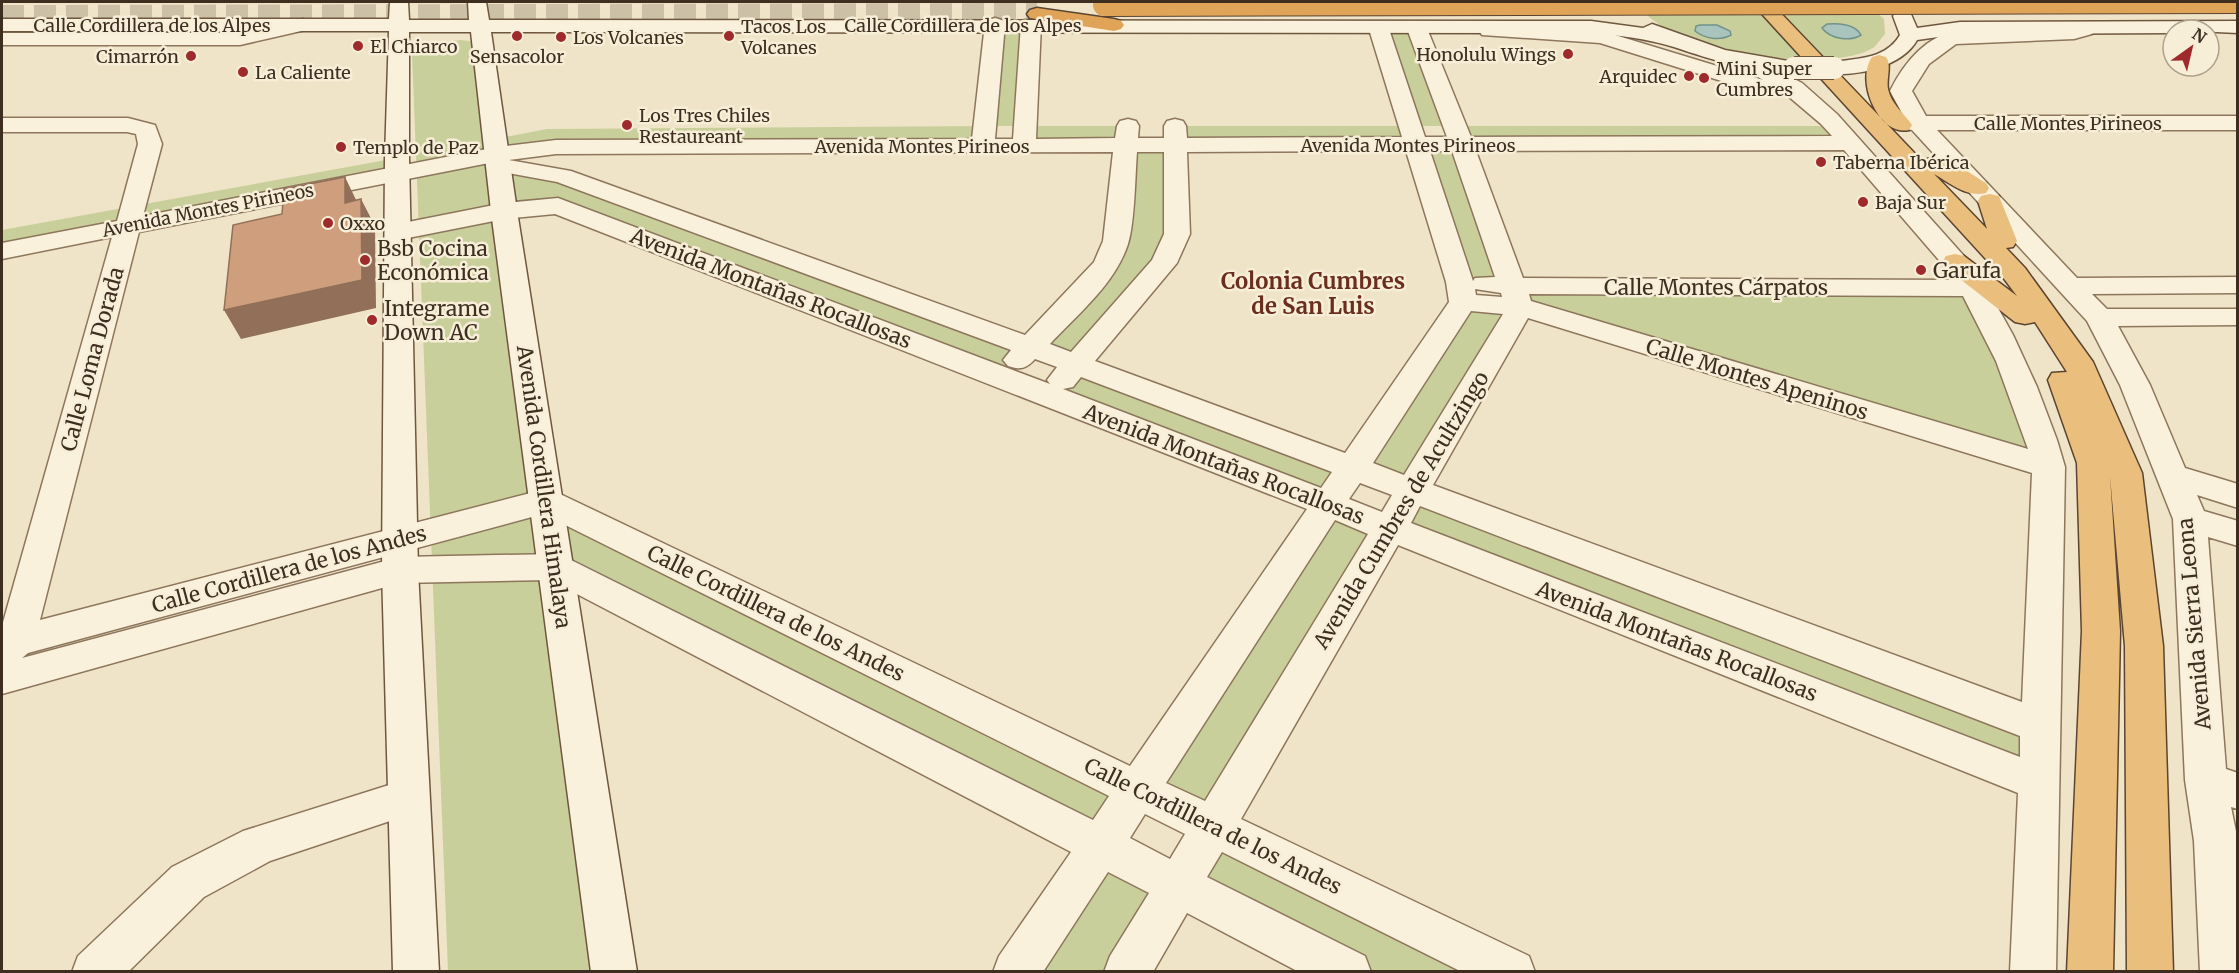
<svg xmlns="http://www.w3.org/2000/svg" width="2239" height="973" font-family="Merriweather,serif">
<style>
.green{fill:#c9cf9b;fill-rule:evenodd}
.water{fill:#a9c4bc;stroke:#6f938a;stroke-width:1.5}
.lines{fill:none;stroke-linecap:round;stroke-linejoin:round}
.motorway-tunnel{stroke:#ccc0a6;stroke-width:22;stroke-dasharray:22 10;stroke-linecap:butt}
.minor-casing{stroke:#8d765c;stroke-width:3}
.secondary-casing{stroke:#6f573f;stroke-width:3}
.trunk-casing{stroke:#5b4430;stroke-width:3}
.motorway-casing{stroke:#5b4430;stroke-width:3}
.minor{fill:#faf1dc;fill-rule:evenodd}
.secondary{fill:#faf1dc;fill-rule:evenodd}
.trunk{fill:#eabe7c;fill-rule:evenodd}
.motorway{fill:#e0a458;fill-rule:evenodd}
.secondary-bridge-casing{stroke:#6f573f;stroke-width:24;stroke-linecap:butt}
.motorway-bridge-casing{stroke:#5b4430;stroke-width:24;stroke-linecap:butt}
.secondary-bridge{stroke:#faf1dc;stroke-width:22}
.motorway-bridge{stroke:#e0a458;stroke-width:22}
.shaded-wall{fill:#916f58}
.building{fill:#cf9f7d;stroke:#916f58;stroke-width:1.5}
.poi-dot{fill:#9e2a2b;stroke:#f7eed8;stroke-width:2}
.labels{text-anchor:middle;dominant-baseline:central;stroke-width:5;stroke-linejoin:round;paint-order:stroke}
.far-street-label{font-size:18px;fill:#3d2e20;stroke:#f7eed8}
.far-poi-label{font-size:18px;fill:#3d2e20;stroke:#f7eed8;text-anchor:start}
.poi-label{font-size:21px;fill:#3d2e20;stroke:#f7eed8;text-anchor:start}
.street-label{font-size:21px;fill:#3d2e20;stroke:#f7eed8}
.neighbourhood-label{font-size:22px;font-weight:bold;fill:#6b2e1e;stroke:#f7eed8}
</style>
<rect width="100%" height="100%" fill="#f0e4c8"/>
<!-- green -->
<path class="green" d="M1865,2l19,17 1,15c-4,4 -8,11 -12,14 -42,24 -151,7 -193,-12 -16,-7 -29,-17 -42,-28z
M995,24h36l-6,102h103l-2,19h49v-19h236l-33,-100h38l39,100h380l17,17 -389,2 48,141 462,2 76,179 -528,-160 -109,183 628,236v57l-651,-254 -175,297 298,145h-164l-169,-86 -52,86h-111l84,-126 -545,-278 -9,-66 591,288 190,-284 -278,-110 27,-31 -45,-17 -31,30 -442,-171 -54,5 -5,-46 63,11 468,171 77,-83 19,-118h-102l1,-20h-40l-2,20 -486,8 -2,-15 52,-10 438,-3zM1412,126h43l6,19h-43zM1418,145l42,137 51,4 9,21 -57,-5 -111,166 -275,-104 100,-130 -1,-88zM1352,468l60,22 -23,39 -61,-24zM1138,789l75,37 -35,59 -77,-40z
M2,30h267l-27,6 -240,-1z
M461,40l15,2 120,929h-148l-36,-917 22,-11z
M397,158l2,15 -397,78v-21z"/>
<!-- water -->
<path class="water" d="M1827,24c12,-1 28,0 34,11 -11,7 -31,4 -39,-7z
M1700,25h17l13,6 1,4c-11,6 -26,4 -36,-4l1,-5z"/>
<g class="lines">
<!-- motorway-tunnel -->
<path class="motorway-tunnel" d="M2,16l1035,-2"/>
<defs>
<path id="minor" d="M995,18l7,2 3,4 -10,115h18l8,-115 3,-4h14l3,4 -5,115 79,-1 2,-12 3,-5 8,-2 8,2 3,5 -1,12h26v-12l3,-5 8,-2 8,2 3,5 1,12 215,-1 -34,-111 3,-4h14l3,4 37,111h22l-41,-111 3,-4h14l3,4 45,111 361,-1 -11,-12 -40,-34 -2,4 -8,2 -8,-2 -163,-51 -118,-8 -3,-4 3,-4 7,-2 113,6 161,49 -21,-13 -4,-4 4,-4 7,-2 7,2 46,24 35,31 127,142 23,32 26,47 24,52 20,53 8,27 -9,505h-46l8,-179 -620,-248 -157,274 288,137 6,16h-73l-240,-120 -15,25 158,79 6,16h-72l-112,-59 -34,59h-49l6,-16 39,-63 -41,-21 -65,100h-50l6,-16 72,-104 -521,-272 -150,3 -398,111v-68l110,-389 -110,22v-16l115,-22 21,-77 -2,-10 -9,-2h-125v-14h126l27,7 7,19 -19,72 354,-69 59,-7 416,-1 13,-115 3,-4zM1844,150l100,116 9,14 -430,-2 -47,-127zM1406,151l40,131 3,20 -104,151 -250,-92 82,-98 13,-29 -3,-82zM1430,151h22l43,126 -20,1 -2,3zM1113,152l-10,89 -9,21 -69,73 -454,-164 -62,-11 47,-6zM1137,152h27v82l-12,26 -81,92 -21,-8c28,-30 65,-60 78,-100 7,-22 7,-67 9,-92zM489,163l-2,2 4,5 66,12 454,168 -8,10 5,6c12,4 18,3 27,-7l22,8 -10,13 3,4 -492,-186 -54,5 -106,21 -9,3 -4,5 4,5 9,3 106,-21 51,-5 752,295 -177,257 -572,-273 -12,-4 -506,131 99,-388zM1475,289l26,4 1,4 -26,-2zM1529,294l434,2 33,65 32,88 -497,-148zM1471,311l32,3 -99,161 -31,-12zM1528,318l504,155 -10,229 -589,-217zM1081,377l251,95 -11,16 -258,-99 10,-2zM1360,483l32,12 -10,17 -33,-13zM1420,506l600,230v21l-609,-234zM543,514l566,282 -16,24 -526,-262 -12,-4 -155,3 -378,101 6,-5zM1335,520l33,14 -163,267 -39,-18zM1145,814l40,20 -15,25 -40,-21z
M303,19l7,2 3,4 -3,4 -70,16h-238v-12h238z
M2085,24l7,2 3,4 -3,4 -18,5 -118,5 -27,20 -17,27 14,25h312v14h-301l140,148 161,-1v16l-146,1 15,15h131v16l-120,1 32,59 35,83 53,16v24l-41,-13 7,16 34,10v25l-30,-9 18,232 12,4v36l-7,-2 7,34v131h-38l-6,-131 -9,-61 -12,-261 -53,-134 -33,-64 -175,-191 -14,-2 -3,-5 3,-5 6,-1 -14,-26c13,-26 33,-52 62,-59l121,-5z
M408,779l15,5 6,13 -6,13 -153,51 -66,36 -76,75h-56l6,-16 94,-89 71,-36z"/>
<path id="secondary" d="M390,2h18l1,18h60l-1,-18h18l3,18 1102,1 52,7 9,-4 73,26 69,12 7,2 4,4 -4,4c-28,7 -98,-15 -127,-25 -26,-8 -56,-12 -83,-14l-1100,-1 26,179 120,761h-46l-100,-761 -20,-179h-62v126l9,412 21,402h-46l-11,-402 3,-412 4,-127h-387v-12h387z
M1903,10l7,2 7,16 43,-6 278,-1v12l-65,-3v3l-213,1 -43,6c-14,26 -63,39 -90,32l-4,-4 4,-4c26,-7 57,-2 73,-29l-7,-19 3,-4z"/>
<path id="trunk" d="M1751,2h19l154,161 3,-4c20,-5 42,14 59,24l3,5 -3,5c-19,5 -36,-10 -52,-19l53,55 -9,-28 3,-5 9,-2 9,2 18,45 -4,6 -7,1 19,20 68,94 49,111 21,173 10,326h-46l-2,-326 -15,-170 10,155 -7,341h-46l15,-341 -5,-168 -29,-83 4,-7 15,-1 -32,-50 -10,2 -10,-2 -69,-54 -4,-6 4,-6 9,-2 9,2 53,40 -12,-16z
M1879,55l7,2c6,8 0,22 2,32 3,15 16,24 24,36l-3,5c-30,7 -54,-49 -37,-73z"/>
<path id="motorway" d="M1037,8l77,11 7,2 3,4 -3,4 -7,2 -84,-13 -3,-4 3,-4z"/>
</defs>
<!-- minor casing -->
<use href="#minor" class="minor-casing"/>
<!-- secondary casing -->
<use href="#secondary" class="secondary-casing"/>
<!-- trunk casing -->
<use href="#trunk" class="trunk-casing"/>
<!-- motorway casing -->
<use href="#motorway" class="motorway-casing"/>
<!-- minor -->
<use href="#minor" class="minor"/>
<!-- secondary -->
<use href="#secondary" class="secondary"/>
<!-- trunk -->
<use href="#trunk" class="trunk"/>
<!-- motorway -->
<use href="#motorway" class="motorway"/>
<defs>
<path id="secondary-bridge" d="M1794,68h40"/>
<path id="motorway-bridge" d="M1104,5l1134,-3"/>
</defs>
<!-- secondary-bridge casing -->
<use href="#secondary-bridge" class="secondary-bridge-casing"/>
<!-- motorway-bridge casing -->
<use href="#motorway-bridge" class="motorway-bridge-casing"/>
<!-- secondary-bridge -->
<use href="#secondary-bridge" class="secondary-bridge"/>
<!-- motorway-bridge -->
<use href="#motorway-bridge" class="motorway-bridge"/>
</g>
<!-- shaded-wall -->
<path class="shaded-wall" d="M345,177l13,27 -13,-1z
M361,199l14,27 1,82 -135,31 -17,-29z"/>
<!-- building -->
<path class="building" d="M345,177v26l16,-4 1,81 -138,30 9,-85 49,-11 2,-25z"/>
<!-- markers -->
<g class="poi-dot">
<circle cx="517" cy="36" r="6"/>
<circle cx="729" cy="36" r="6"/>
<circle cx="561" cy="37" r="6"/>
<circle cx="358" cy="46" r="6"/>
<circle cx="1568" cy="54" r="6"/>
<circle cx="191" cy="56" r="6"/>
<circle cx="243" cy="72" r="6"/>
<circle cx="1689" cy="76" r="6"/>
<circle cx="1704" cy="78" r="6"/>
<circle cx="627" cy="125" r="6"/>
<circle cx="341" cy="147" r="6"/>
<circle cx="1821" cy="162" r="6"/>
<circle cx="1863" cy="202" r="6"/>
<circle cx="328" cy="223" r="6"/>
<circle cx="365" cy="260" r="6"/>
<circle cx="1921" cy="270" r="6"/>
<circle cx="372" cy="320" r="6"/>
</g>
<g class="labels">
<!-- far-street labels -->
<g class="far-street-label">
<text x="152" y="25">Calle Cordillera de los Alpes</text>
<text x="963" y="25">Calle Cordillera de los Alpes</text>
<text x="2068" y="123">Calle Montes Pirineos</text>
<text x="1408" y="145">Avenida Montes Pirineos</text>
<text x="922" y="146">Avenida Montes Pirineos</text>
<text transform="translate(208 210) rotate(-11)">Avenida Montes Pirineos</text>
</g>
<!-- far-poi labels -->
<g class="far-poi-label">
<text x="741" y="26">Tacos Los<tspan x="741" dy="21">Volcanes</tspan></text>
<text x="573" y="37">Los Volcanes</text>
<text x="370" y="46">El Chiarco</text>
<text x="1556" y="54" text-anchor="end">Honolulu Wings</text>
<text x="179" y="56" text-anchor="end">Cimarrón</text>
<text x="517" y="56" text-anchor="middle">Sensacolor</text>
<text x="1716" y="68">Mini Super<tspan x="1716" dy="21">Cumbres</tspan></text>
<text x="255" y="72">La Caliente</text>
<text x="1677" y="76" text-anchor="end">Arquidec</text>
<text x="639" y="115">Los Tres Chiles<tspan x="639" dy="21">Restaureant</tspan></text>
<text x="353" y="147">Templo de Paz</text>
<text x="1833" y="162">Taberna Ibérica</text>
<text x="1875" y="202">Baja Sur</text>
<text x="340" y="223">Oxxo</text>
</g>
<!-- poi labels -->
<g class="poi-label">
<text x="377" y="248">Bsb Cocina<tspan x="377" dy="24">Económica</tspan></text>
<text x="1933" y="270">Garufa</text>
<text x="384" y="308">Integrame<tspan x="384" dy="24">Down AC</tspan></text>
</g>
<!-- street labels -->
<g class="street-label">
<text x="1716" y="287">Calle Montes Cárpatos</text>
<text transform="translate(771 288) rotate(21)">Avenida Montañas Rocallosas</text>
<text transform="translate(92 359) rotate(-75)">Calle Loma Dorada</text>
<text transform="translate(1757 379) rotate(17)">Calle Montes Apeninos</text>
<text transform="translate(1224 464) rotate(21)">Avenida Montañas Rocallosas</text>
<text transform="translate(544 487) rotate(82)">Avenida Cordillera Himalaya</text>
<text transform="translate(1401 510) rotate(-59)">Avenida Cumbres de Acultzingo</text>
<text transform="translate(289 569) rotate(-15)">Calle Cordillera de los Andes</text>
<text transform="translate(776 613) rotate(26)">Calle Cordillera de los Andes</text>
<text transform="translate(2194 624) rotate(-95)">Avenida Sierra Leona</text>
<text transform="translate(1677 641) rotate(21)">Avenida Montañas Rocallosas</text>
<text transform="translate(1213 826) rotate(26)">Calle Cordillera de los Andes</text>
</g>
<!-- neighbourhood labels -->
<g class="neighbourhood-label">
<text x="1313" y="281">Colonia Cumbres<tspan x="1313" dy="25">de San Luis</tspan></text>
</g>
</g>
<!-- border -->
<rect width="2239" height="973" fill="none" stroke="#3d2e20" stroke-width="6"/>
<!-- north arrow -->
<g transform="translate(2191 48) rotate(34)"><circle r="28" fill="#f7eed8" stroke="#ada18e" stroke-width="1.5"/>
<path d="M0-4.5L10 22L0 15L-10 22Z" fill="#9e2a2b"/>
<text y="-9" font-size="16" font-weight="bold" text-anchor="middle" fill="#3d2e20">N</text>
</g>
</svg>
